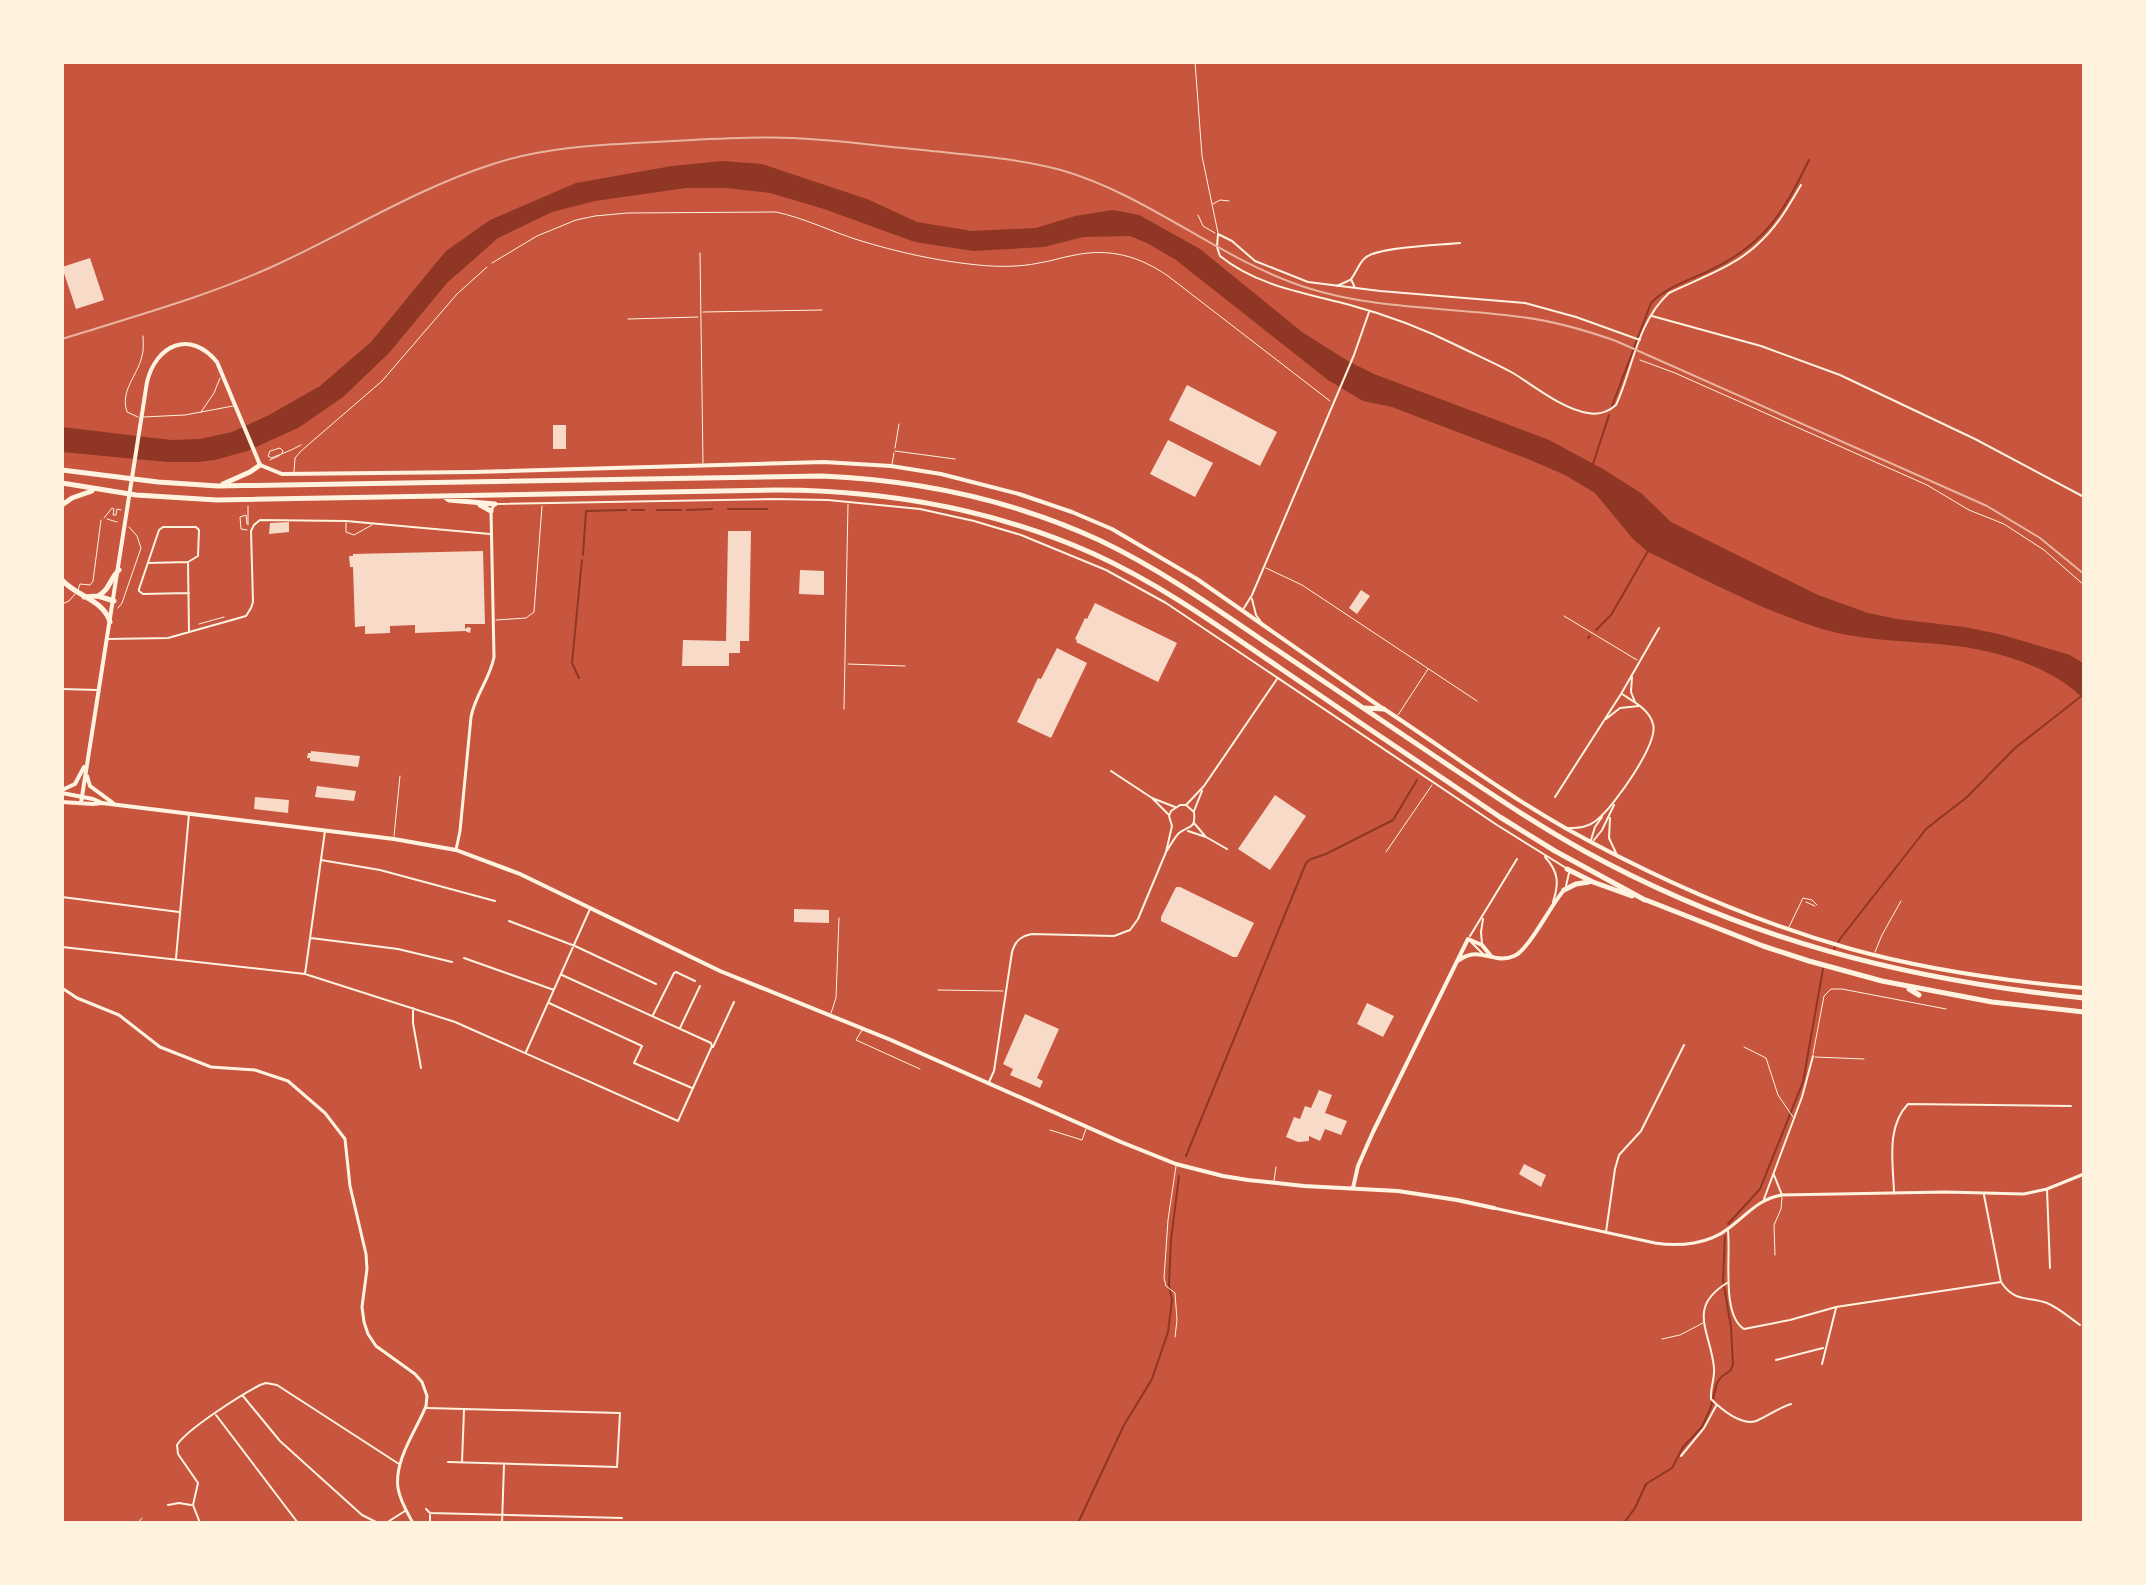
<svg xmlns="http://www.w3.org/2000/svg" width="2146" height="1585" font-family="'Work Sans',sans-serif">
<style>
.water{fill:#8f3625}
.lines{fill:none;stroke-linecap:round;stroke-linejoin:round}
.stream{stroke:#8f3625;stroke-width:2}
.building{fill:#f7dbc8}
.path{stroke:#fff3e0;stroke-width:1}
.service{stroke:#fff3e0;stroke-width:1}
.minor{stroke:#fff3e0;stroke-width:2}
.tertiary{stroke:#fff3e0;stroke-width:3}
.secondary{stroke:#fff3e0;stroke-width:4}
.primary{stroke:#fff3e0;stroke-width:4}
.motorway{stroke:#fff3e0;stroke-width:5}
.rail{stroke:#e9b49f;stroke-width:2}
</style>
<rect width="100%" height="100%" fill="#c8553d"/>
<!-- water -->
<path class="water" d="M722,161l40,3 105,35 50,23 55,9 64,-3 39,-12 38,-6 26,5 61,34 102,83 46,29 26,13 175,66 54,29 38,24 30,29 147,73 50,18 29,6 67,8 35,7 71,21 14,9v35c-40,-39 -105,-53 -159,-56 -35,-3 -69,-4 -103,-14 -61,-19 -117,-50 -174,-77l-15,-13 -38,-46 -30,-18 -37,-16 -136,-52 -29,-6 -35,-21 -152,-120 -29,-17 -17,-7 -47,1 -39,10 -71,4 -58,-9 -91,-33 -54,-16 -44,-5h-40l-91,13 -43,11 -54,26 -51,45 -58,70 -46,44 -45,31 -51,23 -32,9 -18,2h-30l-105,-10v-25l109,13 29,-1 32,-7 37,-17 51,-29 51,-44 75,-91 44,-31 86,-37 96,-17z"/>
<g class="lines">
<!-- stream -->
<path class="stream" d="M1612,406l39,-103c15,-16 41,-24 60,-33 55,-27 72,-57 98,-110
M1593,464l16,-49
M728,509h39
M632,510h12
M657,510h24
M687,510l25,-1
M583,555l3,-44 40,-1
M1596,630l15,-15 37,-64
M1588,638l2,-2
M579,678l-7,-15 10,-103
M1834,949l6,-10 86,-110 41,-32 48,-49 69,-54
M1186,1156l120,-293 5,-4 15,-5 67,-34 24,-40
M1728,1224l32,-35 43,-107 20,-113
M1078,1523l46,-98 28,-46 16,-47 4,-32 -3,-15 2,-45 8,-64
M1624,1523l11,-15 11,-24 26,-16 11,-21 19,-20 9,-20 6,-24 4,-6 9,-6 3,-6 -2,-38 -8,-47 2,-44"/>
</g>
<!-- building -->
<path class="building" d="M90,258l14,42 -28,9 -14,-42z
M1187,385l90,47 -17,34 -91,-46z
M553,425h13v24h-13z
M1168,440l45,23 -18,34 -45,-23z
M289,522v10l-20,2 1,-11z
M728,531h23l-2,110h-9v12h-11v13h-47l1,-26 43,1z
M483,551l2,73h-20v5l3,-2 3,1 -1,5 -5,-2 -50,2v-8l-25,1v7l-25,1v-8l-10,1 -2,-60h-3l-1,-11h4v-2z
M800,570l24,1v24l-25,-1z
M1361,590l9,6 -13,18 -8,-6z
M1095,603l82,40 -19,39 -82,-40 1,-2 -2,-1 10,-21 2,1z
M1057,648l30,15 -36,75 -34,-16 21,-44 3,1z
M311,751l49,5 -2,11 -48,-6v-3h-3l1,-5h3z
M317,786l39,5 -2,10 -39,-4z
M1275,795l31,21 -36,54 -32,-21z
M255,797l34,3 -1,13 -34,-4z
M1176,887h4l74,36 -17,34h-4l-72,-36v-4z
M794,909l35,1v13l-35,-1z
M1367,1003l27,13 -11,21 -26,-13z
M1025,1014l34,15 -22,49 6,3 -3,7 -30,-13 3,-6 -10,-5z
M1319,1090l13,5 -7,18 22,8 -6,14 -16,-6 -5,12 -11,-5v5l-11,1 -12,-5 8,-20 6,2 5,-13 6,2z
M1524,1164l22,11 -5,12 -22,-13z"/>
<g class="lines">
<!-- path -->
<path class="path" d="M492,263l45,-27 39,-16 19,-4 32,-3 149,-1c28,6 54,19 82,28 39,12 79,21 120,25 20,2 42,2 61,-2 13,-2 24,-6 36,-8 35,-7 64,1 93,21l162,125
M1640,360l35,13 252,112 42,25 35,14 40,26 40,35
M270,460c5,-3 11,-3 13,-9l-3,-3 -10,3 -2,5 3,2c11,-4 21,-8 30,-13
M104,518l8,-10 2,1 -1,6h3l1,-6 4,1
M107,519l10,3
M248,525v-19
M247,530l-6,-1 -1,-12 6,-2 1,9
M118,608l4,-5 19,-55 -4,-12 -8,-9
M199,624l25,-7
M138,1523l4,-5"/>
<!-- service -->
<path class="service" d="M1195,62l7,94 16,77
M1213,204l7,-4 9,1
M1198,215l5,11 12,7
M700,253l3,210
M703,312l119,-2
M628,319l70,-2
M201,412l13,-19 6,-15
M138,417l-11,-5c-7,-22 10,-35 15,-56 2,-7 1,-13 1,-20
M143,417l42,-2 48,-9
M895,448l4,-24
M895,451l60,8
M892,464l2,-11
M294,472l1,-14 6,-7 81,-70 75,-87 30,-27
M346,523v9l8,3 18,-10
M1266,568l36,17 175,116
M78,590l2,-6 10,1 3,-4 8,-61
M62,604l7,-3 6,-7
M1564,616l73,44
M496,620l30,-2 8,-6 8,-106
M848,664l57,2
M844,709l4,-205
M1398,715l30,-46
M394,836l6,-60
M1386,852l46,-67
M1806,902l9,4
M1789,927l14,-29 9,2 5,5
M1875,952l7,-17 19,-34
M938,990l65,1
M831,1013l5,-15 3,-80
M862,1030l-6,10 64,29
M1744,1047l22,11 12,37 15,22
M1813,1054l11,-58 7,-7h11l104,20
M1815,1057l49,2
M1050,1130l32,10 4,-11
M1274,1181l2,-14
M1775,1255l-1,-30 7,-16 1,-12
M1175,1337l2,-17 -2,-27 -9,-7 -2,-8 4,-58 8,-54
M1662,1339l18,-4 23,-12"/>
<!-- minor -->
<path class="minor" d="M1337,286l13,-6
M1355,288l-4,-9c5,-6 8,-16 14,-21 12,-11 76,-13 95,-15
M1652,316l109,30 79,29 135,64 109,58
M1640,340l-64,-23 -51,-14 -145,-12 -72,-9 -53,-21 -23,-20 -14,-7 -1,13 3,9c37,30 85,37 130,49 37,10 74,24 108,41 18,9 37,17 55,27 21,13 51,37 75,40 10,2 20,-1 28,-8 17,-37 21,-83 53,-112 31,-15 68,-27 92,-52 17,-16 29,-37 40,-56
M496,504l278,-5 54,1 92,9 54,12 47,14 85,35 60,33 331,222 69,43
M188,562l1,69
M148,563l40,-1 10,-6 1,-26 -3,-3h-33l-4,3 -20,59v2l4,3 46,-1
M1252,599l4,16 5,7
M1244,608l8,-13 102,-240 15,-43
M108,639l60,-1 78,-22 5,-8 2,-6 -2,-71 3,-6 6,-5 86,1 144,13
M1632,677l-1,15 4,10
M62,689l35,1
M1606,719l14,-11 19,-2
M1111,771l41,27 23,9
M1555,797l66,-103 38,-66
M1153,799l15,15
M1186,805l18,-19 73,-107
M1194,811l8,-20
M1610,818l-1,20 7,15
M1194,823l11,13
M1569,828c11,0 20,-1 29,-9 16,-13 61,-76 55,-95 -4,-15 -19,-22 -31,-30
M1188,831l18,6 21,12
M1591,840l4,-13 7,-10
M1594,840l8,-10 12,-25
M1545,857c14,15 14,27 8,45
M321,860l59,10 115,31
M1566,886l3,-13
M62,897l117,15
M509,921l66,25 81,38
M1470,936l47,-77
M311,938l87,11 54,13
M1471,942l12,12
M1482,944l-1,-12 2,-13
M62,947l243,27 150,48 223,99 34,-75 -1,-3 -149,-68
M176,958l13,-144
M464,958l90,32
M305,974l20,-143
M549,1003l93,43 -8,17 58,25
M413,1008v15l8,45
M653,1015l21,-42 2,-1 19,9
M680,1028l20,-42
M713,1047l21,-45
M526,1052l64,-143
M989,1082l5,-11 18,-119c3,-11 9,-16 20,-18l82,2 16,-6 8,-11 28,-67 6,-26 -3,-10 2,-5 9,-6h6l8,7c2,18 -5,13 -15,21 -5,5 -9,13 -13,19
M1774,1175l8,20
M2047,1189l3,79
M1894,1192c-1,-29 -8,-65 14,-88l163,2
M1984,1195l17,87c14,21 26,14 46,21 12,5 23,15 33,22
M1764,1199l38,-102 11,-41
M1728,1231c3,24 -7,84 16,98l46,-9 46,-13 165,-25
M1606,1232l9,-63 4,-14 22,-24 43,-86
M1727,1283c-41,25 -16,49 -13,85 1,10 -4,21 -3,31 10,10 30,27 45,22 12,-5 22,-13 35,-17
M1776,1360l47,-12
M1822,1364l14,-56
M243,1396l37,45 82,74 16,8
M427,1408l193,5 -3,54 -169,-5
M216,1415l82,108
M1681,1456l23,-28 12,-22
M462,1462l2,-52
M168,1505l11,-2 12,2
M426,1509l4,4 192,5
M200,1523l-7,-18 5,-22 -20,-29 -1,-9c10,-16 64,-50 83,-60l6,-2 11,2 122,79
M386,1523l19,-12
M430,1523v-8
M502,1523l2,-58"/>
<!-- tertiary -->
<path class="tertiary" d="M456,850l4,-19 11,-114c4,-22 19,-38 23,-60l-3,-146 3,-6
M62,988l15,10 42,17 41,32 51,20 44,3 33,11 37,32 20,26 5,47 16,68 1,15 -5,38 2,15 4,12 8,12 39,28 7,8 5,14 -1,10c-10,25 -32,54 -28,82 2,13 9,24 15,35
M1494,1208l161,35c25,4 54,1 74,-15 18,-13 29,-29 53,-33l164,-3 78,2 23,-5 37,-15"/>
<!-- secondary -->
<path class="secondary" d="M87,776l3,10 23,17
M62,790l13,-6 9,-17
M62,793l31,6 7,3
M62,802l31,2 9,-1 292,36 62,11 64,24 200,97 171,69 230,102 55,22 47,12 25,4 56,6 94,5 59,9 37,8
M81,803l66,-421c9,-37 43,-53 70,-20l43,103 22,9 191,-2 351,-10 67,4 50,8 78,20 53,18 40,17 85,50 185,129
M1459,960c21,-15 35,5 55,-4 15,-6 36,-50 50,-66
M1353,1188l5,-22 15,-34 95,-193 14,6 9,11"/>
<!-- primary -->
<path class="primary" d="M1384,709c61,40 119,84 183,120 90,50 185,92 284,120 76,21 154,32 233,39"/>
<!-- motorway -->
<path class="motorway" d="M62,470l96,12 60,4 604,-10c96,4 190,24 277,64 59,28 112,65 166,102 58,39 116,78 174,117 48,32 96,65 147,93 159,87 319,128 498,146
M62,483l74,12 81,5 559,-10c110,0 217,19 318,64 66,30 126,73 186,114 73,50 147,100 220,149l55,34 90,49
M223,484l27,-12 10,-7
M445,497l4,3 46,4
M62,505l10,-7 20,-7
M480,505l11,6
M62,580c15,17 41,19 48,42
M98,596c12,-6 12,-18 21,-26
M84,597l14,-1 16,5
M1365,708l19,1
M1567,869l26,13 39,14
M1564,890l12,-6 13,-2
M1646,900l117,46 46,15 73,20 110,21 92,10
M1909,989l10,6"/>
<!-- rail -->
<path class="rail" d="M62,339c73,-23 147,-43 216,-75 71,-33 140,-76 215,-100 52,-17 107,-19 161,-22 46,-2 93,-6 139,-4 44,2 87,8 130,12 46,5 93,8 138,20 90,26 161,92 250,119 68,21 141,18 210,28 33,4 64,13 95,24l371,165 53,32 44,36"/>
</g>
<!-- border -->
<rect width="2146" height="1585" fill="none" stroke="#fff3e0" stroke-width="128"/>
</svg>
